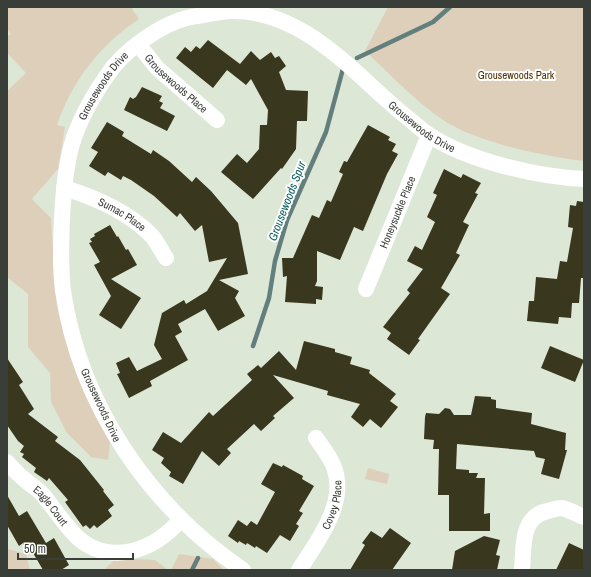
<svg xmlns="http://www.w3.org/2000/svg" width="591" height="577" font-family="'Archivo Narrow',sans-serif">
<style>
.green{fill:#decfbb}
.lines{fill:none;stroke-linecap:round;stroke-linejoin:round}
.stream{stroke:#637f7d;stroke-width:4.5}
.building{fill:#39371d}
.street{stroke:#fff;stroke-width:16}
.labels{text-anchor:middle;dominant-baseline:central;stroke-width:4;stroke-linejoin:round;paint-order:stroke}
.park-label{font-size:11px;fill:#4c2f00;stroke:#fff}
.street-label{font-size:11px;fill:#3a3e38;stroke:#fff}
.water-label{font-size:12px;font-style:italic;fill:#0f6060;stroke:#fff}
</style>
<rect width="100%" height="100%" fill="#dce7d6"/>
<!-- green -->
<path class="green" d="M7,7h124l8,12c-39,26 -67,62 -82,106l8,2 -7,42 -26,30 19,19 3,49 46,153 10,22 -2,18 -17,-3 -24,-24 -16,-31 -1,-29 -22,-26v-53l-21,-17v-186l19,-18 -19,-20v-16l4,-3 -4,-5z
M388,7h196v154c-39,-4 -108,-19 -141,-41 -28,-19 -53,-46 -78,-69z
M368,468l21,6 -2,10 -22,-5z
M7,545l1,4 18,5 4,16h-23z
M179,554l34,5 11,11h-53z
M116,558l39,2 13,10h-64z"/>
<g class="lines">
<!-- stream -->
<path class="stream" d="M357,58l76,-36 17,-15
M253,346l16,-48 6,-37 12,-41 39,-88 18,-67
M192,570l6,-12"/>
</g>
<!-- building -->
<path class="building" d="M208,40l32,24 11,-13 9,9 11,-8 4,6 4,-2 7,10 -7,6 7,18 22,1 -1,30h-10l-1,28 -14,20 -1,-1 -28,31 -32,-27 16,-18 10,9 12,-14 1,-24h7l1,-15 -17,-31 -5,6 -19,-15 -14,18 -37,-30 9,-11 6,5 5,-6 4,3z
M142,87l20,9 -3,5 4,2 -3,5 15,8 -8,15 -43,-21 6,-13 3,2 3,-2z
M107,122l17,10 -2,4 29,18 2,-4 16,11 23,21 4,-5 15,14 27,32 10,51 -29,6 20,11 -4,7 10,18 -27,15 -13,-22 -27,15 4,8 -7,4 13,24 -38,21 2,5 -23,12 -12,-24 3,-1 -4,-10 13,-6 8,14 25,-12 -8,-14 8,-32 22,-13 2,4 21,-13 20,-33 -18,4 -7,-37 -7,6 -15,-18 -3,4 -23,-21 -23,-16 -8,-4 -2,4 -13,-8 -3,4 -16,-10 9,-14 -7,-4z
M368,125l22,12 -2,3 8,4 -4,7 6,3 -11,20 -24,57 -9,-4 -14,33 -23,-9v30l-2,5 8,1 -1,13 -6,-1v5l-31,-2 2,-26 -4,1 -1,-19h11l19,-43 7,3 8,-18 4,2 12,-28 -4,-2 5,-11 3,1z
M444,169l17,9 2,-4 18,9 -6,10 3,1 -15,28 6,3 -13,28 4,2 -19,33 9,6 -32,45 2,1 -11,15 -22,-16 4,-6 -8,-6 27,-34 -3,-3 16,-21 -16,-8 8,-15 7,4 13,-28 -8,-5 10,-22 -4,-2z
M577,201l7,1v70l-1,6h-2l-2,25h-7l-1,15 -12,-1 -1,7 -31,-3 2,-20h5l2,-24 21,2 3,-18 7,1 6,-34 -5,-1 2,-22 6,1z
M110,225l7,12 1,-1 8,14 2,-1 9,16 -26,14 30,19 -20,31 -22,-14 12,-19 -17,-31 6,-3 -11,-19 3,-1 -2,-3 5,-3 -1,-2z
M304,341l31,8v3l17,5 -2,7 20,6 -1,3 27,21 -6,7 8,6 -17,21 -11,-9 -7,8 -12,-10 9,-13 -33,-9 1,-4 -55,-16 21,23 -21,18 2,2 -14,13 -7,-7 -27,25 4,4 -12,13 -17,-15 -19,33 -14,-8 2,-4 -10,-9 3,-5 -12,-8 11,-18 18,11 28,-31 4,4 39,-36 -5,-6 11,-9 3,3 18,-17 17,19z
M550,346l34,14 -9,22 -34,-14z
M7,358l16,24 -4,3 15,24 -6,5 30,23 -3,4 25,19 24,30 -1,1 11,14 -6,5 4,6 -15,12 -3,-3 -4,4 -4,-4 -3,2 -18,-25 3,-2 -19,-22 -2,3 -13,-9 2,-4 -14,-11 2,-3 -4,-2 4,-6 -6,-5 -11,-16z
M475,396l16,1v2l5,1v8l36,5 -1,11 35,9 -1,17h2l-8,29 -18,-5 4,-15 -9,-2 -2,-6 -77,-7 -1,25 13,1v3h9l-2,5h9l-1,36 6,-1v18h-41v-36h-11l1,-46h-6l1,-9 -10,-1 1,-22 1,-4 13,1 6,-6 5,1 4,6h17z
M273,463l9,4 1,-2 20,11 -1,3 12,7 -15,25 4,2 -7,11 3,2 -9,15 -10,-6 -13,18 -11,-7 -1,2 -8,-5 -1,2 -7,-4 -1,2 -10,-7 10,-16 9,6 4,-5 6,4 18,-33 -14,-8z
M7,495l12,21 8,-5 19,32 8,-5 15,27 -8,5h-18l-14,-24 -4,2 -2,-5 -4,3 -12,-21z
M390,528l21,15 -19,27h-42l15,-25 -3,-2 9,-12 11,7z
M484,536l16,4 -4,15 4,1 -3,14h-45l3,-19z
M569,543l15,7v20h-28z"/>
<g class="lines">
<!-- street -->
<g class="street">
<path id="s1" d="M138,44l19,24 60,52"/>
<path id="s2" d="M64,188c30,9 64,24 87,47 6,6 10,16 15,23"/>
<path id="s3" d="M366,289l63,-154"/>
<path id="s4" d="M7,462c7,8 14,15 22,21 4,4 10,7 14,12 11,13 20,28 33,41 32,31 79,15 104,-16"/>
<path id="s5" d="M243,570c-94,-64 -163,-165 -180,-279 -3,-25 -2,-48 -1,-73 3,-60 9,-90 44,-141 16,-26 56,-54 85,-60 13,-2 26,-5 39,-6 73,-2 122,61 173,103 9,7 17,15 26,21 39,26 109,42 155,44"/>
<path id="s6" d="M299,570c18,-28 47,-65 36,-100 -3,-11 -12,-22 -19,-32"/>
<path d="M522,570c2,-22 -2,-54 26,-59 4,-1 9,-3 13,-3 7,1 16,6 23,9"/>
</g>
</g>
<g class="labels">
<!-- park labels -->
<g class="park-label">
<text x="516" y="75">Grousewoods Park</text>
</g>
<!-- street labels -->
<g class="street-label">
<text stroke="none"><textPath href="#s1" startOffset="55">Grousewoods Place</textPath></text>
<text stroke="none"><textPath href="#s5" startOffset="556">Grousewoods Drive</textPath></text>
<text stroke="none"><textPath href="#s5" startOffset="940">Grousewoods Drive</textPath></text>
<text stroke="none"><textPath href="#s3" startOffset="83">Honeysuckle Place</textPath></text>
<text stroke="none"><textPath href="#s2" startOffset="64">Sumac Place</textPath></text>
<text transform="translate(101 405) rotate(65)">Grousewoods Drive</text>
<text stroke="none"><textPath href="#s6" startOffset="74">Covey Place</textPath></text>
<text stroke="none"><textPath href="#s4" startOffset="62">Eagle Court</textPath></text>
</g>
<!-- water labels -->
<g class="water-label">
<text transform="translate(287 201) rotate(-69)">Grousewoods Spur</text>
</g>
</g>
<!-- border -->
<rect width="591" height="577" fill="none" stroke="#3a3e38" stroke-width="16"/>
<!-- scale -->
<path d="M18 553v6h115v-6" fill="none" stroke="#3a3e38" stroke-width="2"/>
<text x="24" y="553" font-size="12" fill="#3a3e38" stroke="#ffffff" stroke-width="3" paint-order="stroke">50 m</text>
</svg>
